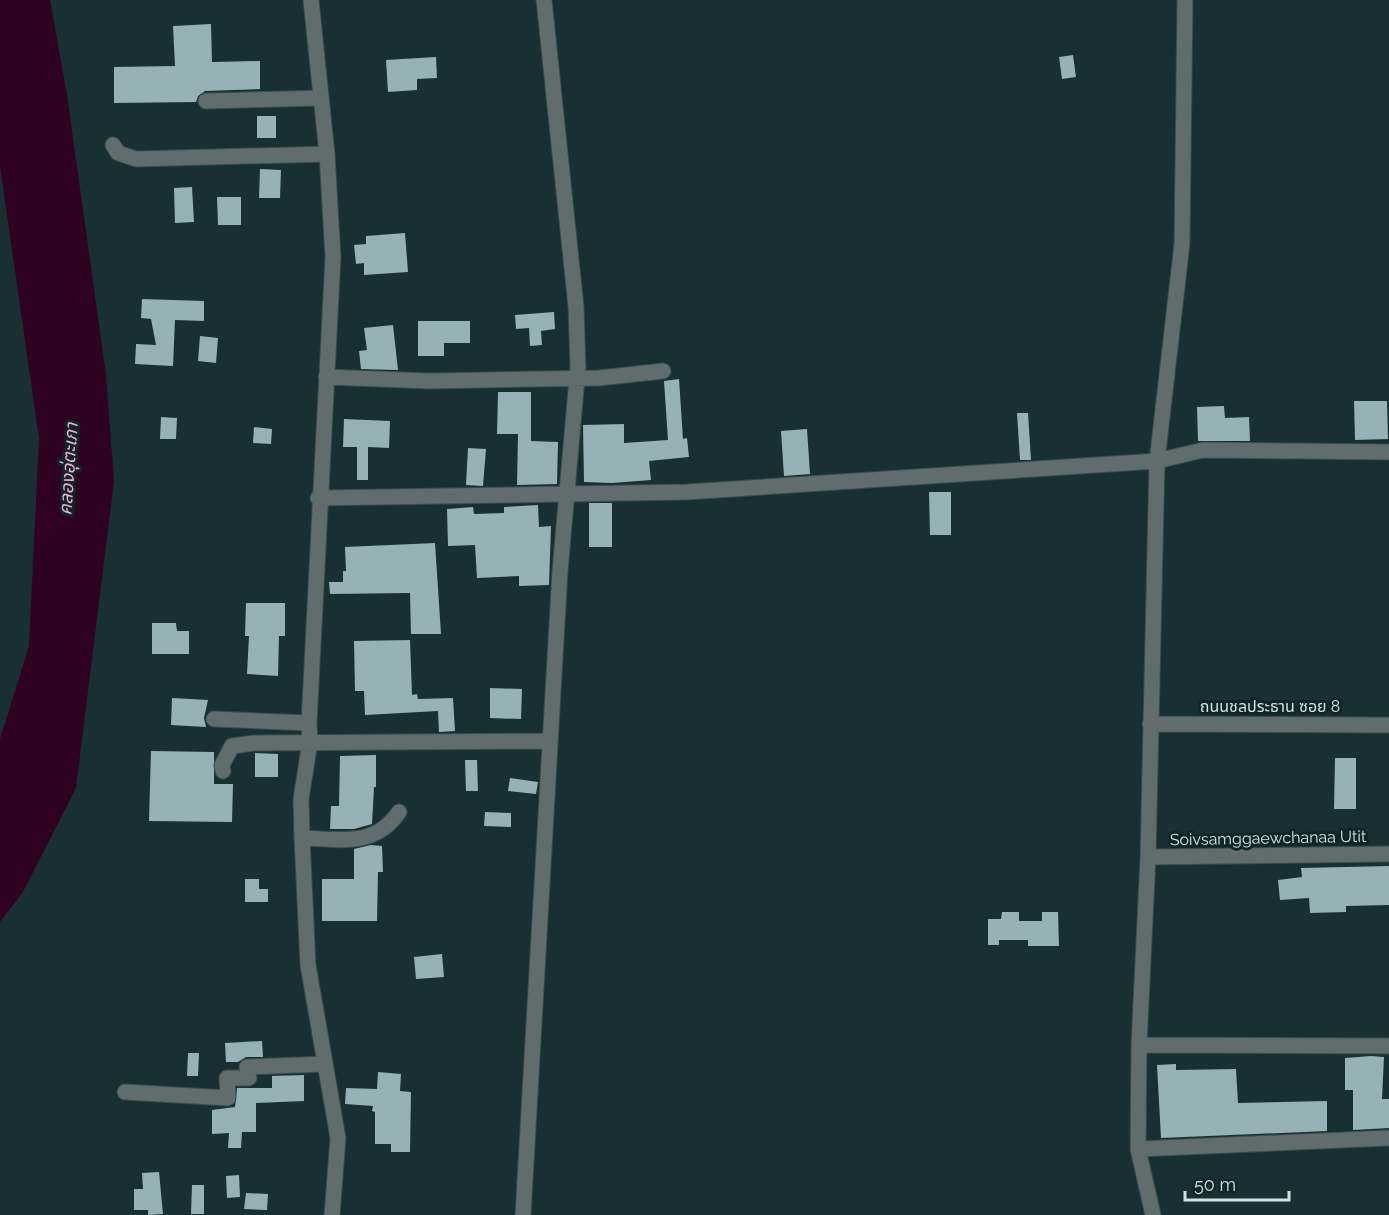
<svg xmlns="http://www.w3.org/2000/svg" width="1389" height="1215" font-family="Raleway,'Noto Sans Thai',sans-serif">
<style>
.water{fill:#300221}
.building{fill:#96b2b6}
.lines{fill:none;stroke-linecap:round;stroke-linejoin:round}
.minor-casing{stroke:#364c4f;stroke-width:17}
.minor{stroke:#606c6d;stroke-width:15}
.labels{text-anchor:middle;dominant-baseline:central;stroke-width:6;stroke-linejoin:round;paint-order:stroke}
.street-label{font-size:16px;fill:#d3e1e3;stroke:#0e2629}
.water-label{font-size:18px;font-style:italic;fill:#fbabd7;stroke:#0e2629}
</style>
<rect width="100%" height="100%" fill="#183033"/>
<!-- water -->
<path class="water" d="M0,0h50l17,95 39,280 8,106 -38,307 -53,104 -23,30v-183l29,-93 10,-208 -39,-272z"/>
<!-- building -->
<path class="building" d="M211,24l1,38 48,-1v28l-55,2 -7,5 -2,6 -82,1v-36l61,-1 -2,-40z
M1073,55l3,22 -14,2 -3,-22z
M436,57l1,21 -20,1v11l-29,2 -2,-32z
M257,116h19v22h-19z
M260,169l21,1 -1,28h-21z
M192,187l2,35 -19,1 -1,-35z
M217,197h24v28h-23z
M405,233l3,39 -44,3v-12l-8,1 -2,-19 12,-1v-8z
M142,299l62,2v20l-29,-1 -2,46 -38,-2 1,-20 20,1 -5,-26 -10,-1z
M554,312l1,17 -14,2 1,14 -12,1 -1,-18 -13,1 -1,-14z
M418,321h52v22h-26v13h-26z
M393,325l5,45 -37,-1 -2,-18 8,-1 -3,-22z
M200,336l18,2 -2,25 -18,-2z
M679,379l4,60 4,-1 2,19 -40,4 2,19 -39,3 -28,-1 -1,-57 41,-1v19l44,-3 -4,-59z
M498,392h33v49l27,1 -1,42 -40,1 1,-51h-21z
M1354,401h33l1,38 -33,1z
M1224,406l1,12 24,-1 1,24h-52l-1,-34z
M1017,413h11l3,47h-11z
M161,417l16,1 -1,21h-16z
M344,419l46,2 -1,27 -21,-1v33h-11v-33h-14z
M254,427l18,2 -1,15 -18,-1z
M807,429l3,45 -26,2 -3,-45z
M468,448l18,1 -3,37 -17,-1z
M929,492h22v43h-21z
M589,503h23v44h-23z
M538,505l1,22 12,-1 -2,59 -30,1v-10l-42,2 -2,-33 -27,1 -1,-37 26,-2 1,7 30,-1v-6z
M435,543l6,91h-30l-1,-41 -80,1 -1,-12h14v-11h3l-1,-24z
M246,603h39v33h-6l-1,40 -31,-2 2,-38h-4z
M152,623h24l1,8h12v23h-37z
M410,640l2,55 5,-1 1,5 35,-1 2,33 -16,1 -1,-21 -73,4 -1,-24h-9l-1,-50z
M490,688l32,1 -1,30 -31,-1z
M172,698l36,2 -4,18 2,9 -35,-2z
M151,751l63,1v32h19l-1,38 -83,-1z
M255,753l23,1v23h-23z
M376,755v32h-2l-2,37 -18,5h-24l1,-23h8l1,-50z
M1335,758h21v51h-22z
M465,760h12l1,31h-12z
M510,778l28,4 -2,12 -28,-3z
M485,812l26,1v14l-27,-1z
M371,845l11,1 1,26h-5l-1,49h-55v-42h32v-30z
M1389,866v39l-43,1v6l-36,1 -1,-15 -29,2 -2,-20 24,-3 -1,-9z
M245,879h14v10h9v13h-23z
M1002,912h17v9h23v-9h16l1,34h-31v-6h-29v5h-11v-26h13z
M442,954l2,23 -28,2 -2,-22z
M262,1041l1,16h-17l-8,5h-12l-1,-19z
M188,1053h11l-1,23h-11z
M1371,1056l13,1 -2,42h7v29l-36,2v-40h-8v-32z
M1176,1064v6l60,-1 2,34 89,-2v30l-166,7 -4,-73z
M378,1072l23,2 -1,17 11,1 -1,60h-19v-8h-16v-32l-3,-1 1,-5 -28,-2 1,-16 31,1z
M304,1075v26l-48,2v29h-14l-1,16h-13l1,-15 -17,1v-24l23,-3 2,-19h35v-12z
M159,1172l4,42 -15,1v-5h-14v-21h9l-1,-16z
M239,1175l1,22 -13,1 -1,-22z
M192,1185h12v29h-13z
M246,1193l22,1 -1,16 -23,-1z"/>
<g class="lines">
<defs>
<path id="minor" d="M311,0l16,154 6,103 -24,466 1,19 -9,57 1,39 6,127 30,173 -6,77
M206,101l115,-3
M113,145l5,8 18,6 191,-5
M326,377l104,4 169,-3 64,-7
M318,498l369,-6 470,-31 46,-11 186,2
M214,719l95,4
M1150,724l239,1
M223,771l-1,-6 10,-19 22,-3 296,-2
M302,838c39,1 72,10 97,-26
M1148,857l241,-3
M1139,1045l250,1
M125,1092l103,6 -1,-20h22l-2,-11 77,-3
M1138,1149l251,-11
M523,1215l37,-644 18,-204 -2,-60 -32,-307
M1153,1215l-15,-66 1,-104 9,-188 9,-396 25,-217 3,-244"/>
</defs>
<!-- minor casing -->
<use href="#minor" class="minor-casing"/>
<!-- minor -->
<use href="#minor" class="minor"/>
</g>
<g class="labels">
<!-- street labels -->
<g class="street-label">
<text x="1270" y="706">ถนนชลประธาน ซอย 8</text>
<text transform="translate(1268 838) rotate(-1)">Soivsamggaewchanaa Utit</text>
</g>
<!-- water labels -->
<g class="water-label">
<text transform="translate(68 469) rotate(-86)">คลองอุ่ตะเภา</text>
</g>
</g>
<!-- scale -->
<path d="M1185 1191v9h104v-9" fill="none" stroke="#d3e1e3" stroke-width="3"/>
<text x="1194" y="1191" font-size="18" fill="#d3e1e3" stroke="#0e2629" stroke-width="4.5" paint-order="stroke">50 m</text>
</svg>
